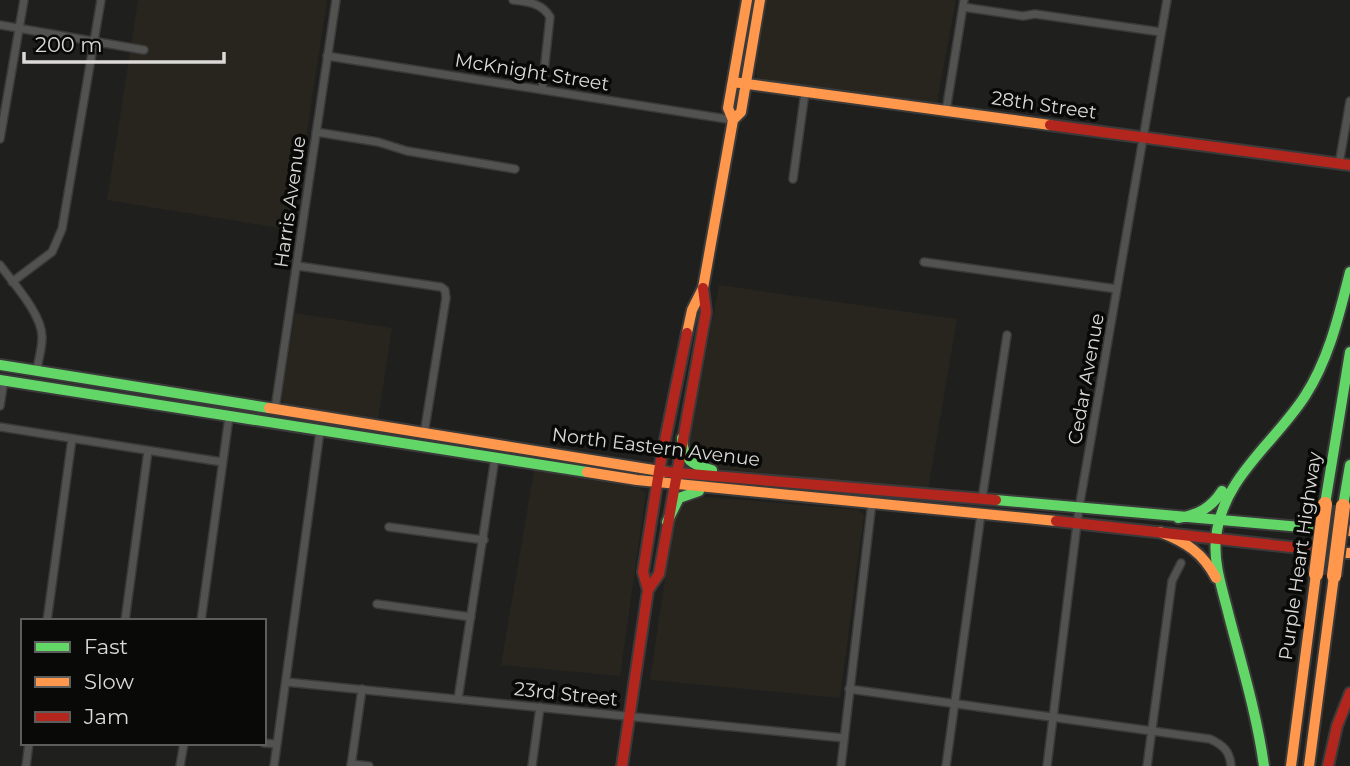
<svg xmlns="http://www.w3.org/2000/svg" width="1350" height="766" font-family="Montserrat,sans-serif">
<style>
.built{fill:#27251e}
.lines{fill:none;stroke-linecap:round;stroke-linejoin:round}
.street-casing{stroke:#3a3a3a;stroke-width:10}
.fast-casing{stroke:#3a3a3a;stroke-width:14}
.slow-casing{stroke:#3a3a3a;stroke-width:14}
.jam-casing{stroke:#3a3a3a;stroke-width:14}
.street{stroke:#525251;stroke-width:7}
.fast{stroke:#63d668;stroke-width:10}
.slow{stroke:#ff974d;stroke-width:10}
.jam{stroke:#b3261e;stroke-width:10}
.slow-bridge-casing{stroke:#3a3a3a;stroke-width:18;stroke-linecap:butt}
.slow-bridge{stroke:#ff974d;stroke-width:14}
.labels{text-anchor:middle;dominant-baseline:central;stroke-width:7;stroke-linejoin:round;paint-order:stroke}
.street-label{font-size:19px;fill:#dbdad9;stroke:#090908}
</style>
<rect width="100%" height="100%" fill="#1f1f1e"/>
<!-- built -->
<path class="built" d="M138,0h189l-35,230 -185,-30z
M767,0h189l-19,102 -4,1 -176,-25 -1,-10z
M719,285l238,34 -29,171 -214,-22 -20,-6 -6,-15z
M295,313l97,15 -14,92 -92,-14 -3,-3 -1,-8z
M534,470l104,18 8,5 -26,183 -119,-11z
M697,496l162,14 5,5 -24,183 -190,-18 25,-169 4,-6z"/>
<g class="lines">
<defs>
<path id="street" d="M513,0c15,2 29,3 37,17l-8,73
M963,7l60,9 12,-2 126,18
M0,25l144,25
M327,56l406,64
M946,111l18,-111
M316,132l62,10 29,9 108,18
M0,139l24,-139
M1339,164l11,-63
M793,179l12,-87
M924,262l193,27
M0,265c13,18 43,50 42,73 0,11 -4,22 -5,33
M298,266l143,21 4,3 1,8 -22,136
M12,282l40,-30 10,-23 39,-229
M0,406l4,-26
M275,409l61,-409
M0,427l222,35
M982,499l25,-164
M389,527l95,13
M377,604l94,13
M47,621l25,-182
M125,621l23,-170
M201,621l28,-204
M286,682l558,56
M849,689l361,50c13,6 20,12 21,27
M458,699l37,-241
M264,743l13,1
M351,764l18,2
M26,766l3,-23
M180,766l4,-23
M274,766l46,-335
M351,766l11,-77
M532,766l8,-59
M841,766l31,-264
M946,766l35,-252
M1047,766l32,-258 88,-508
M1147,766l25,-185 9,-18"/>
<path id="fast" d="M0,365l269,43
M0,380l587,92
M682,438c1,22 10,27 30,32
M996,500l316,28
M1325,504l25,-152
M1343,506l7,-41
M1178,518c20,-3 33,-10 44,-27
M667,522l12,-24 20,-7
M1264,766c-7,-51 -22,-100 -35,-150 -6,-25 -16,-52 -13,-78 6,-60 58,-94 89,-142 24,-37 34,-81 45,-124"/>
<path id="slow" d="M733,82l317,43
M733,120l8,-8 19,-112
M687,333l5,-23 11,-22 30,-168 -5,-12 19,-108
M269,408l397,64
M587,472l50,8 419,41
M1348,530l2,1
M1160,532c26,10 43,21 56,46
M1346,553h4
M1291,766l25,-192
M1309,766l25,-190"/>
<path id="jam" d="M1050,125l300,40
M666,472l330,28
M1056,521l253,28
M648,590l11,-16 47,-262 -3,-24
M622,766l26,-176 -5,-18 17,-107 27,-132
M1328,766l9,-40 13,-33"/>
</defs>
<!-- street casing -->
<use href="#street" class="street-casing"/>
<!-- fast casing -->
<use href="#fast" class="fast-casing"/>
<!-- slow casing -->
<use href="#slow" class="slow-casing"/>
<!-- jam casing -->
<use href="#jam" class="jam-casing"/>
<!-- street -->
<use href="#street" class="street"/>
<!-- fast -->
<use href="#fast" class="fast"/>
<!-- slow -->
<use href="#slow" class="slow"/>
<!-- jam -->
<use href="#jam" class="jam"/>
<defs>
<path id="slow-bridge" d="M1316,574l9,-70
M1334,576l9,-70"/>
</defs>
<!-- slow-bridge casing -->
<use href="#slow-bridge" class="slow-bridge-casing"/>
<!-- slow-bridge -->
<use href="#slow-bridge" class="slow-bridge"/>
</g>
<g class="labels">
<!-- street labels -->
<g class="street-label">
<text transform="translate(532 72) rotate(9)">McKnight Street</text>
<text transform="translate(1044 105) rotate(8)">28th Street</text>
<text transform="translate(290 202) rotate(-82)">Harris Avenue</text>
<text transform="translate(1086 379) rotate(-80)">Cedar Avenue</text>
<text transform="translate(656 447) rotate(7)">North Eastern Avenue</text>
<text transform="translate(1300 556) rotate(-82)">Purple Heart Highway</text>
<text transform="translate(566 694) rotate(6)">23rd Street</text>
</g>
</g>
<!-- legend -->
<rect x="21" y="619" width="245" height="126" fill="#090908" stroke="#5d5d5c" stroke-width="2"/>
<rect x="35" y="642" width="35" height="10" fill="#63d668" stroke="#5d5d5c" stroke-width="2"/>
<text x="84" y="654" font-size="21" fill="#dbdad9">Fast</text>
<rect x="35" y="677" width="35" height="10" fill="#ff974d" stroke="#5d5d5c" stroke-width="2"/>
<text x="84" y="689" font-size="21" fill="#dbdad9">Slow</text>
<rect x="35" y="712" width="35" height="10" fill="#b3261e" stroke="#5d5d5c" stroke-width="2"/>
<text x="84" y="724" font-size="21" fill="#dbdad9">Jam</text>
<!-- scale -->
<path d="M24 52v10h200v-10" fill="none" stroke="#dbdad9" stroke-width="3.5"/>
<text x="35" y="52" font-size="21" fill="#dbdad9" stroke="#090908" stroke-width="5" paint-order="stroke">200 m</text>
</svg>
